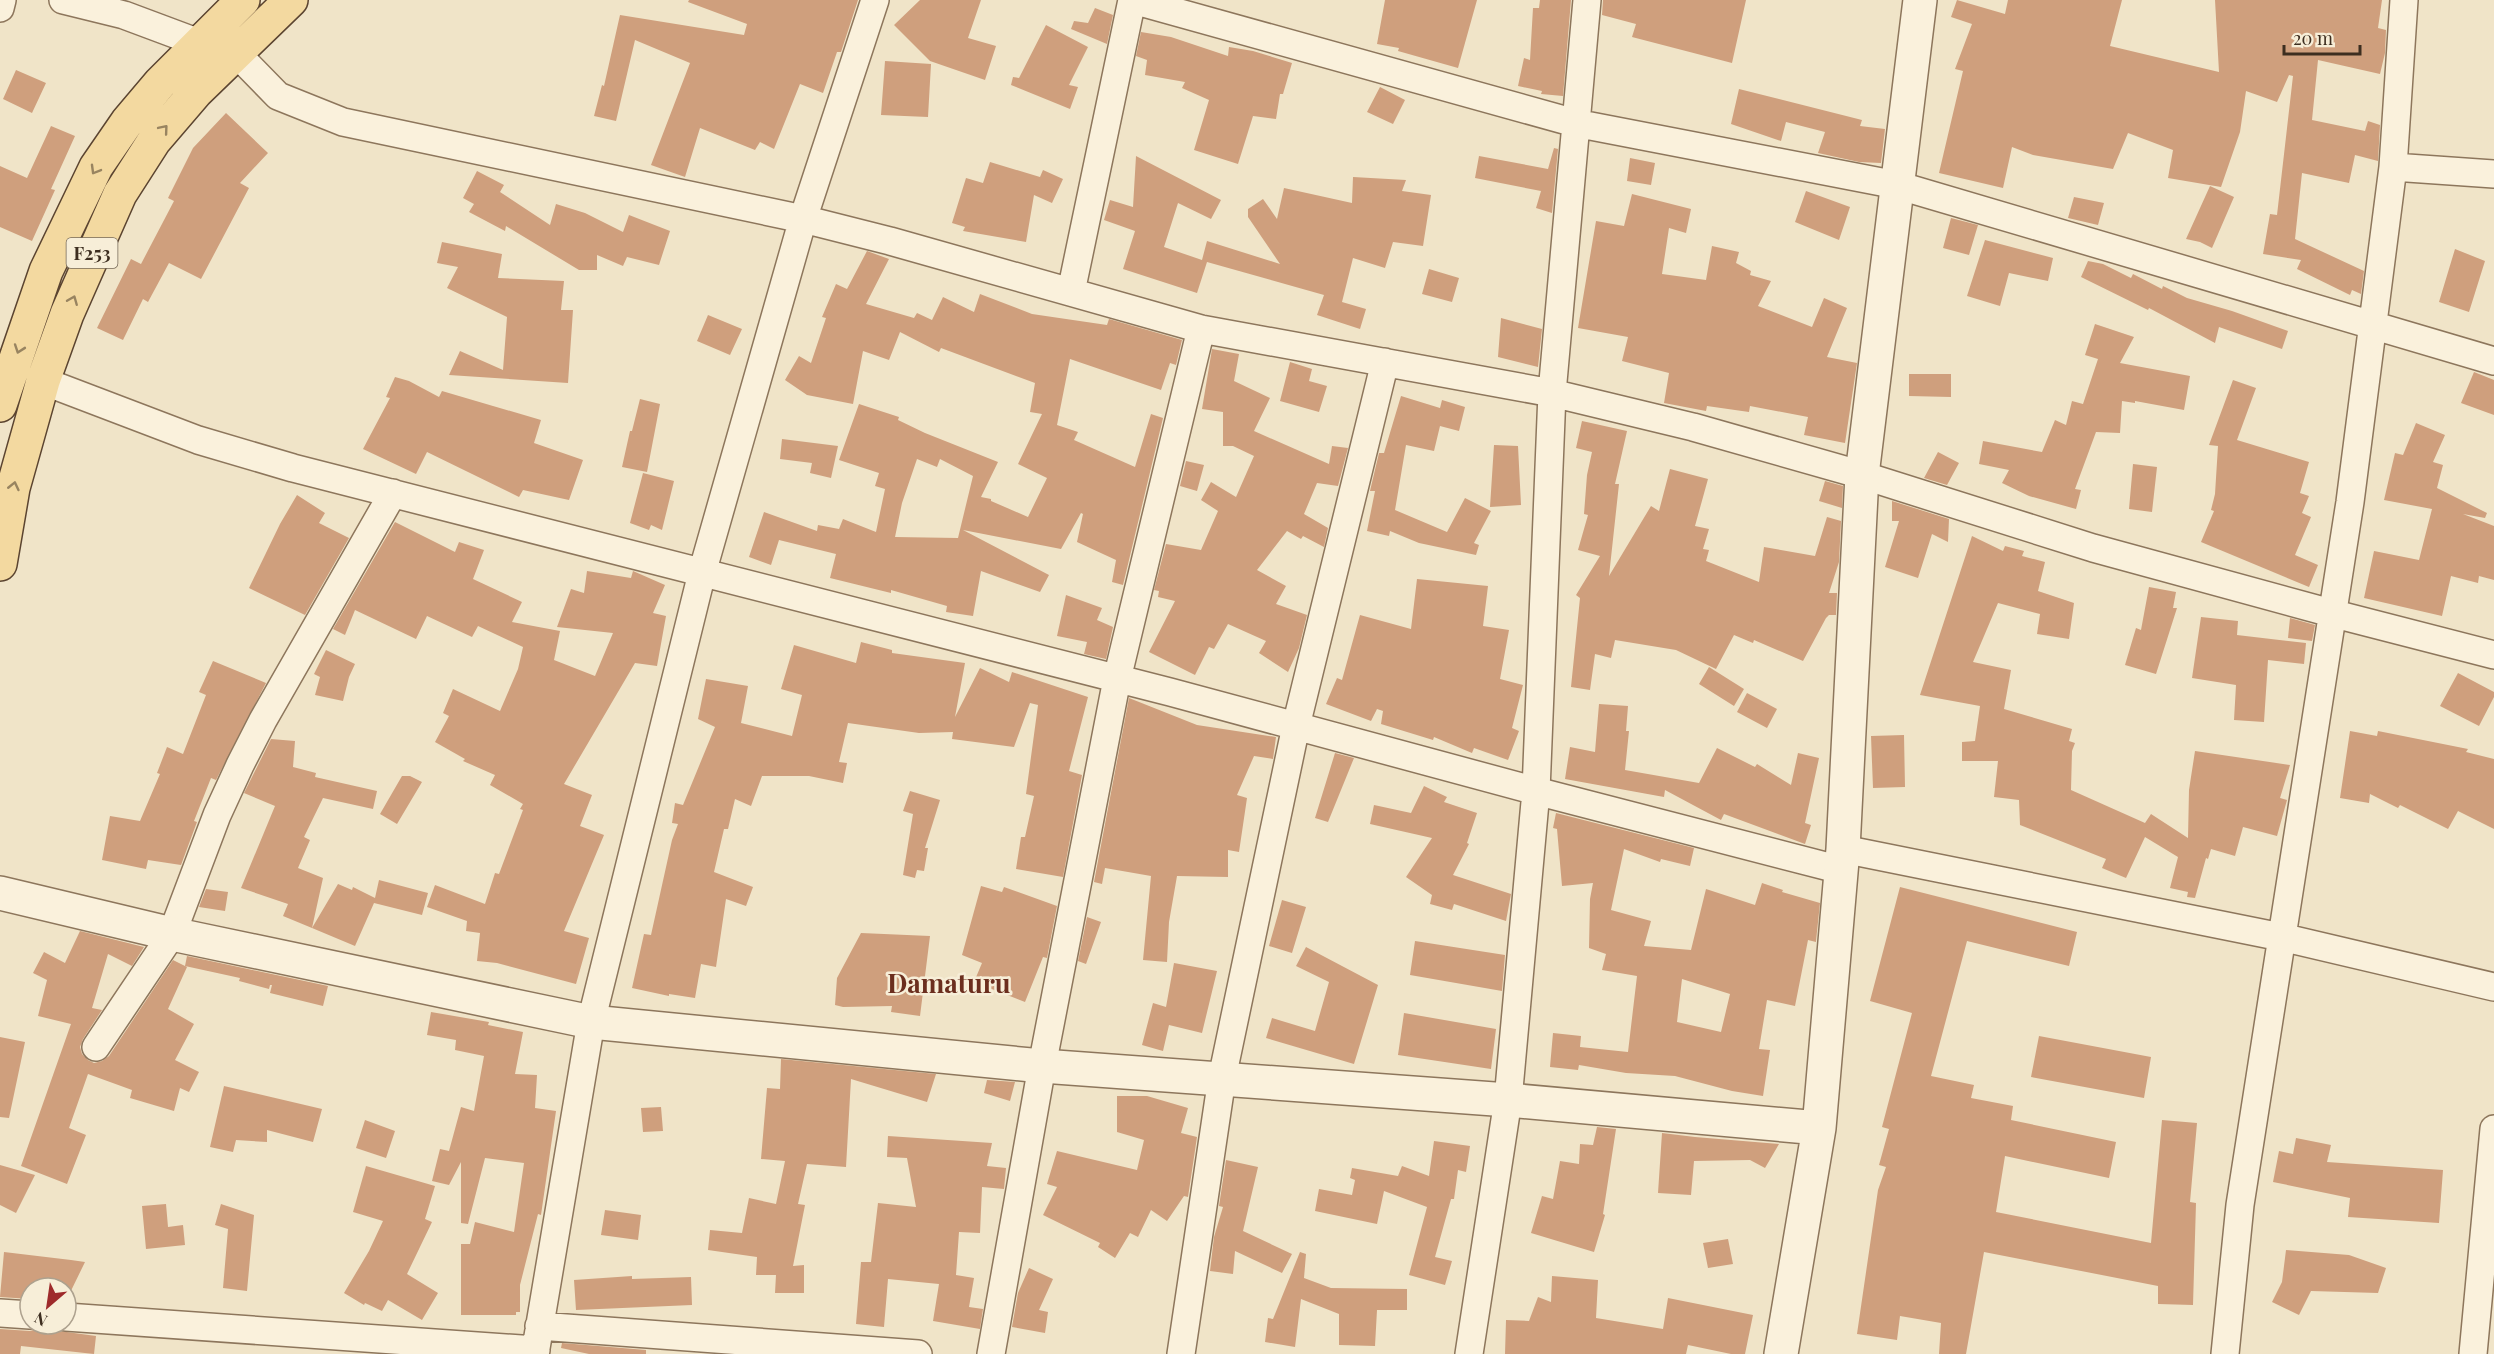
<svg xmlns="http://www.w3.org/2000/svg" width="2494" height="1354" font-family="'Playfair Display',serif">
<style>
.building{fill:#cf9f7d;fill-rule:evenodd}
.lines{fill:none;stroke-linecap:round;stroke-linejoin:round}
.minor-casing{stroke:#8d765c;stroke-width:30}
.tertiary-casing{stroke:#8d765c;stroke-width:36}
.primary-casing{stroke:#5b4430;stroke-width:36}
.minor{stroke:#faf1dc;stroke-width:27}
.tertiary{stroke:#faf1dc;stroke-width:33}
.primary{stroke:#f3d9a0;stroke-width:33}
.oneway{stroke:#988460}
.labels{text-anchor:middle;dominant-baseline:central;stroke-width:5;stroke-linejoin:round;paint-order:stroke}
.shield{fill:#f7eed8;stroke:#756857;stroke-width:1.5}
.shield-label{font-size:18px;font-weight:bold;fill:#3d2e20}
.district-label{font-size:26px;font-weight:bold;fill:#6b2e1e;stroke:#f7eed8}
</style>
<rect width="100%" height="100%" fill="#f0e4c8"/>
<!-- building -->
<path class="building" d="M689,0h169l-17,52h-4l-14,41 -23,-9 -26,65 -14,-7 -5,8 -55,-22 -15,49 -34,-12 39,-102 -55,-23 -19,81 -22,-5 8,-31 2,1 16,-71 124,20 3,-11 -59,-22z
M920,0h61l-13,38 28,8 -11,34 -55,-19 -36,-36z
M1385,0h92l-19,68 -60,-17 1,-3 -22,-4z
M1540,0h31l-8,96 -22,-2 1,-3 -24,-5 6,-28 6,2 3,-52h6z
M1603,0h143l-14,63 -100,-26 4,-13 -34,-9z
M1957,0l48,14 3,-14h114l-12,46 109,26 -4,-72h167l-4,28 8,2 -1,23 -5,21 -62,-14 -6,60 53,11 3,-10 12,4 -2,36 -23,-6 -6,28 -47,-10 -7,66 69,32 -3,23 -9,-4 -2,5 -53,-26 4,-9 -38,-6 7,-40 7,1 16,-139 -4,-1 -12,27 -31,-11 -6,41 -19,55 -53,-9 5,-28 -45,-17 -15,36 -80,-14 -21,-8 -9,41 -64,-15 24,-102 -8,-2 17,-45 -21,-7z
M1095,8l18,7 -6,29 -36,-15 3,-8 14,2z
M1046,25l42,22 -19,38 9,2 -8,22 -59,-24 2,-8 6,1z
M1141,32l30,5 57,19 1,-9 24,4 39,12 -9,31h-3l-4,25 -23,-3 -15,48 -44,-14 15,-50 -27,-12 3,-6 -40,-7 2,-15 -11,-4z
M885,61l46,3 -3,53 -47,-2z
M16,70l30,13 -14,30 -29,-14z
M1380,87l25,13 -12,24 -26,-12z
M1739,89l123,31 -2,6 25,3 -4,34 -22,-1 -41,-9 7,-21 -39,-10 -5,19 -50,-17z
M226,113l42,40 -28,30 9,5 -48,91 -32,-16 -21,39 -5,-3 -20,41 -26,-12 34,-69 10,5 33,-63 -6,-3 25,-50z
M51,126l24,10 -24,53 4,1 -23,51 -32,-14v-61l27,12z
M1554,148l4,1 -6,64 -16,-5 5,-17 -66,-13 4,-22 69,13z
M1136,156l85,44 -10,19 -33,-16 -14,44 38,13 5,-19 73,23 -32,-47v-8l15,-10 14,20 7,-31 68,15 1,-26 53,3 -4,11 29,4 -8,51 -30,-4 -8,26 -32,-10 -11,44 24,7 -6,20 -43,-14 7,-20 -117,-33 -10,31 -74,-24 12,-38 -31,-11 6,-20 23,7z
M1630,158l25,5 -4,22 -24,-4z
M990,162l50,15 3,-7 20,9 -11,24 -18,-8 -8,47 -63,-11 2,-4 -13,-4 14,-45 17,5z
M477,171l27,14 -4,7 50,33 6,-21 29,9 38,19 6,-17 41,16 -11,34 -32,-8 -4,9 -26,-11v15h-18l-73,-44 -1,5 -36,-19 5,-8 -11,-6z
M2210,186l24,11 -22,51 -12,-6 -14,-3z
M1806,191l44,16 -11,33 -44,-18z
M1632,194l59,15 -5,24 -17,-5 -7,46 44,6 6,-34 27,6 -3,11 15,8 -1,4 21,6 -13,25 54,21 12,-29 23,10 -20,49 30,6 -12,80 -41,-8 4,-18 -58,-11 -1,6 -42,-6 -1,5 -42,-8 5,-30 -47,-12 6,-24 -50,-9 18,-107 28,5z
M2074,197l30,6 -6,22 -30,-7z
M1951,218l27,7 -9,30 -26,-7z
M1985,240l68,18 -5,23 -39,-8 -9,33 -33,-10z
M442,242l60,12 -4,24 66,3 -3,29h12l-5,73 -119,-8 11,-24 43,19 4,-53 -60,-29 11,-21 -21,-4z
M2455,249l30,12 -16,51 -30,-10z
M867,251l22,8 -23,45 48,14 3,-5 15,7 11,-23 31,15 6,-18 52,20 75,11 2,-6 73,21 -6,25 -6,-2 -9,27 -91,-31 -13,66 21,7 -4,8 61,27 16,-53 12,4 -40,167 -11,-3 4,-22 -39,-18 6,-28 -2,-1 -20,36 -98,-19 86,45 -9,17 -59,-21 -8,45 -27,-4 1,-6 -56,-16v3l-61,-15 6,-24 -57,-14 -8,25 -22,-8 15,-45 53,19 1,-6 21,4 4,-10 33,13 9,-43 -10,-3 4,-13 -40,-13 20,-56 40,13 -1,3 27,13 73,29 -17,35 10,2v2l37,16 19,-39 -29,-14 24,-50 -12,-2 5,-29 -94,-35 -2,4 -39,-20 -11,28 -26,-9 -10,53 -46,-9 -22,-15 14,-24 12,7 15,-45 -4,-1 14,-33 11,5zM917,459l20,8 3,-8 33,17 -15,62 -63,-1 7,-34z
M2088,261l15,3 28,14 2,-4 29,15 1,-3 24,12 45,13 56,20 -6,18 -63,-22 -4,16 -66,-35 -1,2 -67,-33z
M1429,269l30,9 -7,24 -30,-8z
M708,315l34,14 -12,26 -33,-14z
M1501,318l41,11 -4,38 -40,-10z
M2095,324l39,13 -14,26 70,13 -6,34 -49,-9v2l-13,-2 -2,32 -24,-1 -21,57 6,1 -5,19 -47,-13 -27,-13 7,-13 -30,-6 4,-23 59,11 13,-32 11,5 6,-24 11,3 15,-45 -13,-4z
M1212,349l27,5 -5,27 36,17 -16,33 75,33 3,-18 16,2 -10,38 -21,-3 -13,31 24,14 -4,19 -21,-11 -2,3 -14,-8 -30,39 29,16 -10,18 31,11 -8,33 -11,24 -29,-19 7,-12 -38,-17 -14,25 -5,-2 -14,28 -46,-23 26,-51 -17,-4 1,-6 -5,-1 12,-46 35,6 17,-39 -17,-11 10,-18 25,15 18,-41 -21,-10h-10v-34l-21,-3z
M1290,362l22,7 -3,12 18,5 -8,26 -39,-11z
M2474,372l20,8v35l-33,-12z
M1909,374h42v23l-42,-1z
M395,377l14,4 30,16 3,-6 99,29 -7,23 49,17 -14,40 -46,-10 -4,7 -92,-45 -11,22 -53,-25 27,-51 -4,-1z
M2233,380l23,8 -19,52 72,22 -9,31 9,3 -7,17 9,4 -16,38 23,10 -9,22 -108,-45 13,-31 -3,-1 4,-16 3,-48 -9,-1z
M1401,396l39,12 2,-8 23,7 -6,24 -19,-5 -6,25 -28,-6 -11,65 52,22 18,-34 26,13 -17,32 5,2 -3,10 -57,-12 -29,-12 -1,5 -22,-5 8,-40h-5l9,-38h5z
M640,399l20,5 -13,68 -25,-5 8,-36h2z
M1582,421l45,10 -12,53h4l-10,92 42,-70 8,5 11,-42 38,10 -13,47 14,3 -6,20 6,1 -3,11 53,21 5,-35 51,9 12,-39 14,4 -2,41 -10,31h8l-1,22h-7l-3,3 -23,43 -49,-21 -1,3 -19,-8 -18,34 -40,-19 -61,-10 -4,18 -16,-4 -5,36 -19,-3 9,-89 -4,-3 24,-39 -22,-6 10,-35 -4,-1 3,-39 5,-23 -16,-4z
M2416,423l29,12 -12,27 10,3 -6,23 50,25 -2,5 -22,-4 31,12v54l-15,-4 -1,7 -27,-7 -9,40 -78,-18 10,-47 45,9 13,-51 -48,-9 11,-47 8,2z
M782,439l56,7 -7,32 -21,-5 2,-10 -32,-4z
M1494,445l24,1 3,59 -31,2z
M1938,452l21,11 -12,22 -23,-7z
M1186,461l18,4 -7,26 -17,-5z
M2133,464l24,3 -5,45 -23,-3z
M643,473l31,8 -12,49 -11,-5 -2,5 -19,-7z
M1825,481l18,5 -1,22 -23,-7z
M297,495l28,18 -6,10 30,15 -44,77 -56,-27 31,-64z
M1892,501l57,18 -1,23 -16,-8 -14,44 -33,-11 14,-46h-7z
M395,522l60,30 4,-10 25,8 -11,29 49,23 -10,20 48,9 -6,29 41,16 18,-43 -56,-6 14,-38 13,4 3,-22 44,7 2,-7 32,14 -12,28 13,3 -9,50 -22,-3 -71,121 28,11 -12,31 24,9 -40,96 25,7 -13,46 -79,-21 -20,-2 3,-28 -14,-2 1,-10 -40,-14 8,-22 50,19 10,-31 4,1 24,-64 -3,-1 3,-5 -33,-19 5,-10 -32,-14 2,-2 -30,-17 14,-26 -6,-3 10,-24 47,22 18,-42 5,-22 -45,-21 -6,11 -45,-21 -11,23 -61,-29 -10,25 -12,-6z
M1972,536l31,15 2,-5 19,5 -2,5 23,6 -7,29 36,12 -5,36 -32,-5 3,-20 -42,-11 -25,59 38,8 -7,39 68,20 -3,12 6,2 -3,8 -1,39 74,33 6,-9 37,24 1,-48 6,-39 95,14 -10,33 7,2 -10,36 -34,-9 -8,29 -24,-7 -3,10 -2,-1 -11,40 -8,-1 1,-5 -18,-4 8,-31 -33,-20 -19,41 -24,-10 4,-9 -86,-34 -1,-25 -25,-3 4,-36h-36v-19l13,-1 5,-35 -60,-11z
M1417,579l71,7 -5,40 26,4 -9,49 23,6 -11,43 7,3 -11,29 -34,-12 -2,5 -38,-16 -1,3 -52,-16 2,-13 -6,-2 -6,12 -45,-17 11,-26 5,2 18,-65 51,14z
M2149,587l27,5 -3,16h4l-21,66 -31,-9 11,-37 5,2z
M1066,595l36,13 -5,12 16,7 -7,32 -22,-5 3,-12 -30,-6z
M2201,617l37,4 -1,14 69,8 -2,21 -36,-4 -4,62 -30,-2 2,-35 -44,-7z
M2290,618l25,7 -3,16 -24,-3z
M861,642l31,8v3l73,10 -10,54 25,-49 29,14 3,-10 76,25 -19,74 13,4 -19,102 -47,-8 5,-32h4l9,-41 -8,-2 12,-89 -8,-2 -16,44 -62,-8 1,-7 -34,1 -71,-10 -9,39 8,1 -4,20 -34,-7h-47l-11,30 -16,-7 -7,30h-4l-10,43 39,15 -7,19 -20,-7 -10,68 -15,-3 -6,34 -26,-4v2l-37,-8 12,-54 7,1 21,-95 6,-16 -6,-1 3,-20 8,2 32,-78 -17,-8 8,-40 42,7 -7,37 51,13 10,-41 -21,-6 13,-44 62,18z
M326,650l29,14 -6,13 -6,24 -28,-6 5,-18 -6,-3z
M213,661l53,22 -50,97 -5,-2 -17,43 3,1 -16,43 -33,-5 -2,9 -44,-9 8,-44 30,5 20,-47 -3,-1 10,-26 16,7 23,-59 -7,-3z
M1709,667l35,22 -10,17 -35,-22z
M2458,673l36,19v5l-15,29 -39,-20z
M1747,693l30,16 -10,19 -30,-16z
M1129,698l68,27 79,12 -3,22 -19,-3 -17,39 10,3 -8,54 -11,-2v27l-51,-1 -8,46 -2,40 -24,-2 8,-84 -46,-8 -3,16 -8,-2z
M1599,704l29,2 -2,25h3l-4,39 74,13 18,-35 38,19 2,-3 34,21 7,-32 21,5 -14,65 6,2 -6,19 -81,-30 -3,6 -56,-30 -1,7 -99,-18 5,-32 25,5z
M2350,731l27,5 1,-5 90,18 -2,3 28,7v70l-36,-18 -10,18 -48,-24 -2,3 -28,-14 -1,9 -29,-5z
M1904,735l1,52 -32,1 -2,-52z
M271,739l24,2 -2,26 23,6 -1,4 62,14 -4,18 -50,-11 -19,39 6,3 -12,28 25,10 -11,50 -29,-12 5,-12 -47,-16 34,-82 -31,-13z
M1335,753l19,5 -26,64 -13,-4z
M402,776h8l12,6 -25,42 -17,-10z
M1424,786l23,11 -3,5 33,11 -10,30 2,1 -16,31 58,19 -5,27 -52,-17 -2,6 -22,-6 2,-9 -26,-18 26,-39 -62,-14 4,-19 37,8z
M910,791l30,9 -15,48h3l-4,23 -7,-1 -2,8 -12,-3 10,-61 -10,-3z
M1556,813l138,35 -4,18 -29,-7 -1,3 -36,-13 -13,61 40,11 -7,25 47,4 15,-61 49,16 7,-22 21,7 -1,2 38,11 -4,38v1l-8,-2 -13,66 -28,-6 -8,49 11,1 -7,46 -31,-5 -57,-15 -49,-3 -47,-8 -1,5 -28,-3 3,-34 28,3 -1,11 48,5 9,-76 -35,-6 4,-16 -17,-6 1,-49 3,-16 -31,3 -5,-57 -4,-1zM1682,979l48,15 -9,38 -44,-10z
M379,880l49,13 -6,22 -48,-12 -19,43 -43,-18 26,-44 14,6 1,-3 22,11z
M981,886l21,6 2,-5 53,19 -10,52 -4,-1 -18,45 -51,-20 8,-19 -20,-8z
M1900,887l177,45 -8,34 -102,-25 -36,135 43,9 -3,13 42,8 -2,14 105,22 -7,36 -104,-22 -9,56 155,31 11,-123 35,3 -7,79 6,1 -3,102 -35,-1v-18l-174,-34 -18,102h-27l2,-31 -41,-7 -3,24 -40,-6 21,-144 8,-23 -7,-2 10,-36 -7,-2 30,-114 -42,-12z
M206,889l22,3 -3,19 -26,-4z
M1282,900l24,7 -14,46 -23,-7z
M1087,917l14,5 -15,42 -8,-3z
M80,931l64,16 -12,19 -24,-12 -16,54 10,2 -19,29 -3,8 2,7 6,6 6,3 8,-2 7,-5 64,-96 14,7 -19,42 26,15 -19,36 24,12 -10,20 -9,-4 -6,23 -44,-13 2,-8 -44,-16 -19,54 17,7 -19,49 -46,-18 50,-142 -33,-8 9,-36 -14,-7 11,-21 21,11z
M861,933l69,3 -10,80 -29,-4 1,-6 -49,1 -8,-2 2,-27z
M1415,941l90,14 -3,36 -92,-16z
M1306,947l72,38 -24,79 -88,-26 6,-20 43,13 14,-49 -33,-16z
M187,956l141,30 -5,20 -53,-13 2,-8h-2l-1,4 -30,-8 1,-3 -55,-12z
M1174,963l43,8 -15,62 -33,-8 -6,26 -21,-6 11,-42 13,4z
M431,1012l58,10 -1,3 35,7 -8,42 22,1 -2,33 21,3 -15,104 -3,-1 -18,71v27h-4v3h-55v-71h9l5,-22 39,10 10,-69 -39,-5 -17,66 -7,-1v-61l-12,23 -17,-4 8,-32 9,2 12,-44 13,4 10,-55 -29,-6 1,-10 -29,-5z
M1404,1013l92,16 -5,40 -93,-14z
M2039,1036l112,21 -7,41 -113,-21z
M0,1037l25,5 -16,76 -9,-1z
M781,1059l155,15 -9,28 -76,-23 -5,88 -39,-3 -9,40 7,1 -12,61 11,-1v28h-29l1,-18h-20l1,-18 -49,-7 2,-20 32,3 7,-35 27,6 9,-43 -24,-2 6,-71 13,1z
M987,1080l28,2 -5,19 -26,-8z
M224,1086l98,23 -9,33 -46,-12v12l-31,-2 -3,12 -23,-5z
M1117,1096h30l41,12 -7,25 16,4 -9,60 -4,-1 -17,25 -16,-11 -13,27 -8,-4 -15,25 -17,-11 2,-4 -57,-28 14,-28 -10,-3 10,-33 80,19 7,-30 -27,-8z
M661,1107l2,24 -20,1 -2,-24z
M365,1120l30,11 -9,27 -30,-10z
M1597,1127l19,2 -13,85 2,1 -11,37 -63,-19 11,-37 11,3 7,-38 19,3 1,-20 13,1z
M1662,1133l33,4 84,7 -14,24 -15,-8 -56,1 -3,34 -33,-2z
M888,1136l104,7 -5,23 19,2 -2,21 -22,-2 -2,46 -21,-1 -3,43 18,3 -5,29 14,2 -3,20 -47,-8 6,-37 -51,-5 -4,48 -28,-3 5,-62h10l7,-59 38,4 -9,-49 -20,-1z
M2296,1138l35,7 -4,17 116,8 -4,53 -91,-6 2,-19 -77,-16 6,-31 14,3z
M1434,1141l36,5 -4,26 -8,-2 -4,29h-3l-16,58 17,4 -7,24 -36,-10 18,-68 -43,-16 -7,33 -62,-13 4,-22 33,6 3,-15 -5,-2 2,-10 46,8 4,-10 27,10z
M1226,1160l32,7 -15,64 49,23 -10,19 -47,-22 -2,23 -23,-3 4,-34 9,-30 -4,-1z
M0,1165l35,10 -19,38 -16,-8z
M366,1166l69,20 -10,33 7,3 -25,52 31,19 -16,27 -34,-20 -6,11 -17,-8 -1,2 -20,-12 25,-42 14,-30 -30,-9z
M166,1204l2,23 15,-2 2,20 -39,4 -4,-43z
M221,1204l33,11 -7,76 -24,-3 5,-59 -13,-4z
M605,1210l36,5 -3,25 -37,-5z
M1728,1239l5,25 -25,4 -5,-25z
M2286,1250l63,5 37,13 -8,25 -67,-2 -12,24 -27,-13 10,-20z
M4,1252l67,8 14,2 -19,39v-13h-36v11l-30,-2z
M1300,1252l6,2 -2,24 27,10 76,1v21h-30l-2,36 -36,-1v-31l-38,-15 -6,48 -30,-5 3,-24 5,1z
M1029,1268l24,11 -14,31 9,2 -3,21 -33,-6 6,-34z
M632,1276v3l59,-2 1,28 -116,5 -2,-30z
M1552,1276l46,4 -2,38 67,11 5,-31 85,17 -8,39h-14l-43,-9 -2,9h-181l1,-34 23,1 9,-24 13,5z
M43,1324h9l2,3 -2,3 44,6 -2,18 -73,-8 -1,8h-20v-25l30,2 7,-2z
M562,1343l84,7v4h-57l-28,-6z"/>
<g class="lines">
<defs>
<path id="minor" d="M63,0l61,15 75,28
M1133,0l442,123 322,62 597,176
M0,8l2,-8
M237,54l41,42 65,26 460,97 87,22 311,88 351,64 141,34 169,48 231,73 238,65 163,42
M2393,167l101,7
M1071,292l61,-292
M43,381l155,59 95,28 877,224 366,99 305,79
M1843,849l438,88 213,50
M96,1047l76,-113 45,-119 23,-50 23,-45 130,-227
M0,1313l30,2
M66,1317l470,33
M539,1326l379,28
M535,1354l56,-332 111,-449 101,-354 72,-219
M991,1354l51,-288 75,-387 84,-350
M1181,1354l41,-276 74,-352 89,-364
M1469,1354l39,-254 28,-309 16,-398 35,-393
M2225,1354l15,-149 110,-703 43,-335 11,-167
M2473,1354l21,-225"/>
<path id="tertiary" d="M0,893l172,41 419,88 451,44 466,34 311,28
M1781,1354l38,-226 24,-279 19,-374 58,-475"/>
<path id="primary" d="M0,405l46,-134 50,-104 31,-45 33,-39 83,-83
M0,564l13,-76 30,-107 24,-67 53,-120 34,-53 42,-49 95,-92"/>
</defs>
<!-- minor casing -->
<use href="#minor" class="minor-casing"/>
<!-- tertiary casing -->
<use href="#tertiary" class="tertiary-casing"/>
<!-- primary casing -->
<use href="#primary" class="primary-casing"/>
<!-- minor -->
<use href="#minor" class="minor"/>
<!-- tertiary -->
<use href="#tertiary" class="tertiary"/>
<!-- primary -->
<use href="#primary" class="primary"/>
</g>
<!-- one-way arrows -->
<defs><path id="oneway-chevron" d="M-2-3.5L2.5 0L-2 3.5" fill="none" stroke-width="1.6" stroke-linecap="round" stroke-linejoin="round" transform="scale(1.5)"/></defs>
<g class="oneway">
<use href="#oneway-chevron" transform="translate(164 129) rotate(-50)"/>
<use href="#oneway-chevron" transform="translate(95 170) rotate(120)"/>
<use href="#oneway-chevron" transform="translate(73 300) rotate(-68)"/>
<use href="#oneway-chevron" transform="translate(19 349) rotate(109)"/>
<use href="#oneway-chevron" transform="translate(14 486) rotate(-77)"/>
</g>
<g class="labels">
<!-- shield labels -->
<rect class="shield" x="66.5" y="238" width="51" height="30" rx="4.5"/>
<g class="shield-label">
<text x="92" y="253">F253</text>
</g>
<!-- district labels -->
<g class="district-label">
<text x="949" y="982">Damaturu</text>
</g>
</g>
<!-- north arrow -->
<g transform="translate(48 1306) rotate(209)"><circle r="28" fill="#f7eed8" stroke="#ada18e" stroke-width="1.5"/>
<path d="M0-4.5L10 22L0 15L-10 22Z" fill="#9e2a2b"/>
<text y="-9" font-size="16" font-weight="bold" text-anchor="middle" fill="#3d2e20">N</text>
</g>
<!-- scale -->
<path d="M2284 45v9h76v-9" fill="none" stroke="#3d2e20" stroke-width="3"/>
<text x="2293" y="45" font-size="18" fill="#3d2e20" stroke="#f7eed8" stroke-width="4.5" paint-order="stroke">20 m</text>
</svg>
